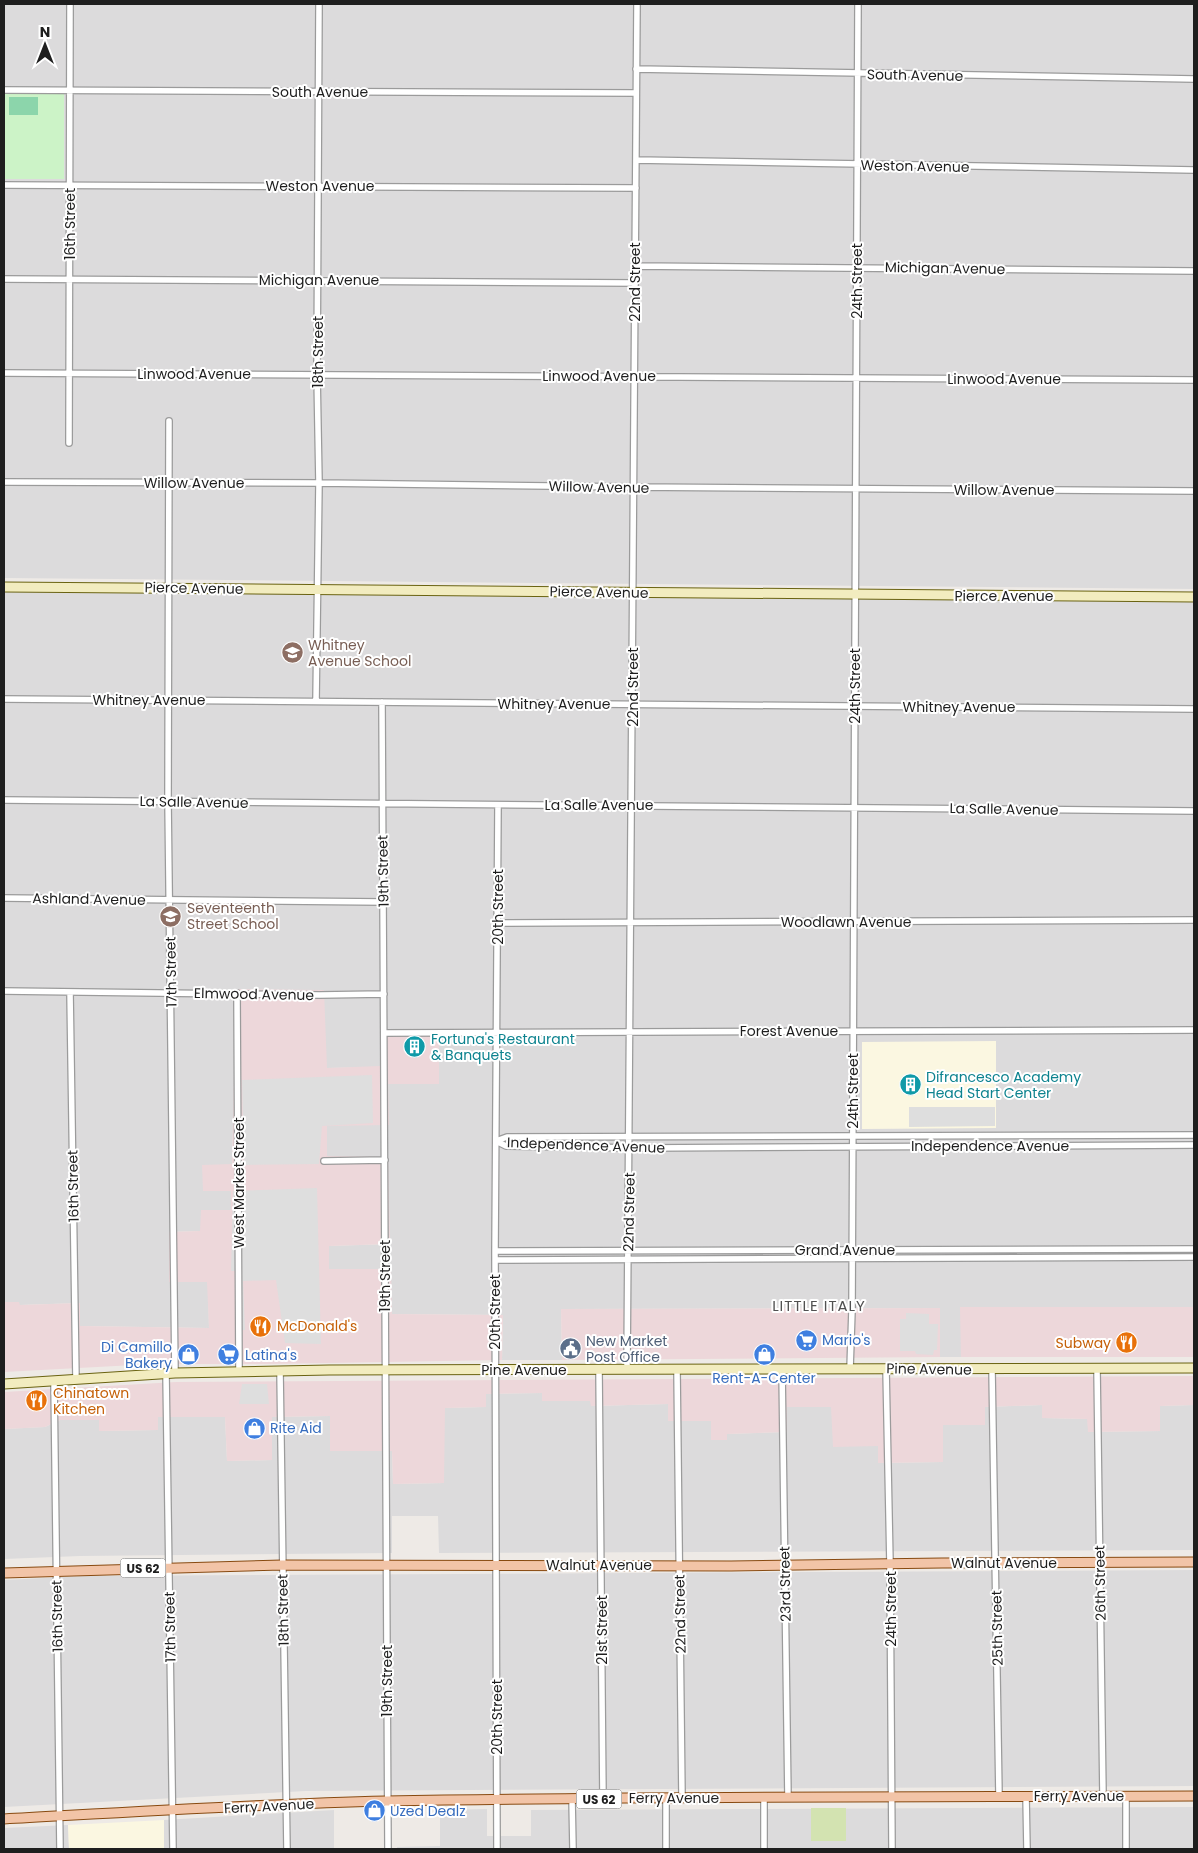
<svg xmlns="http://www.w3.org/2000/svg" width="1198" height="1853" font-family="Poppins,sans-serif">
<style>
.residential{fill:#dcdbdc}
.commercial{fill:#edd7da}
.education{fill:#fbf7e1}
.grass{fill:#d3e3b1}
.park{fill:#ccf3c7}
.pitch{fill:#8cd5ab}
.parking{fill:#dedede}
.lines{fill:none;stroke-linecap:round;stroke-linejoin:round}
.street-casing{stroke:#9b9b9b;stroke-width:8}
.secondary-casing{stroke:#6a6311;stroke-width:11}
.primary-casing{stroke:#884a10;stroke-width:11}
.street{stroke:#fff;stroke-width:5.5}
.secondary{stroke:#f2ecbf;stroke-width:9}
.primary{stroke:#f2c4a7;stroke-width:9}
.labels{text-anchor:middle;dominant-baseline:central;stroke-width:4;stroke-linejoin:round;paint-order:stroke}
.shield{fill:#fff;stroke:#626262;stroke-width:1}
.shield-label{font-size:12px;font-weight:bold;fill:#1e1e1e}
.street-label{font-size:14px;fill:#1e1e1e;stroke:#fff}
.education-label{font-size:14px;fill:#785e54;stroke:#fff;text-anchor:start}
.culture-label{font-size:14px;fill:#0d838f;stroke:#fff;text-anchor:start}
.food-label{font-size:14px;fill:#c56008;stroke:#fff;text-anchor:start}
.shop-label{font-size:14px;fill:#366cbe;stroke:#fff;text-anchor:start}
.service-label{font-size:14px;fill:#4e5e75;stroke:#fff;text-anchor:start}
.neighbourhood-label{font-size:15px;letter-spacing:1px;fill:#515151;stroke:#fff}
</style>
<rect width="100%" height="100%" fill="#eeeae6"/>
<!-- residential -->
<path class="residential" d="M4,4h1190v585l-1190,-11z
M4,590l1190,10v707h-233v50h-21v-49l-379,1 1,51h-60l1,-45 -112,-1 -1,-45 -61,1v-24l61,-2 -63,-88v-31h62l-9,-95 1,37 -55,1 -89,-79 -5,176h-30l29,26v20l-30,-1v21l-32,1 39,50 1,46 -129,-2v-23l-61,2v-3h-15z
M542,1393l1,8h48v5l77,-2 1,17h42v19h16v-6l60,-2v-25h45l46,39v17l65,-1v-37l42,-1v-17l57,-2 1,13 45,1v13l72,-1 -1,-25 35,-1v145l-755,3 -1,-37h-46v37l-312,3 -76,3v-130l41,-2 15,-7h39v11l58,-1v-13h68l2,44 45,-1v-43l58,-1 62,35 1,33 51,-1v-75l41,-1 1,-13z
M1194,1570v216l-888,5 -302,16v-227l82,-4z
M1194,1807v42h-797v-2l43,-1v-36l47,-1v27h44v-26z
M334,1810v39h-170v-29z
M68,1825l1,24h-65v-21z"/>
<!-- commercial -->
<path class="commercial" d="M236,989l88,1 3,78 53,-2v-36l59,-1v55h-51l1,41 -62,1v30l61,1 2,87 -61,2v23h62l1,45 111,1 -1,45 -234,4h-115l-149,8v-70h15l1,3 60,-2v23l129,2 -2,-46h-38v-50l31,-1 1,-21h30v-19h-28l-1,-26 30,-1z
M960,1307h234v50h-233z
M940,1308v49l-378,3 -1,-51z
M1194,1376v29l-34,1v25l-72,1 -1,-13 -45,-1v-13l-57,2v18h-42v37l-65,1v-17l-45,1 -2,-40h-44v25l-60,2v6h-16v-19h-43v-17l-77,2 -1,-5h-48v-8l-56,1v13l-41,1 -1,75 -51,1 -1,-33h-62v-35l-58,1v43l-45,1 -2,-44h-67v13l-59,1v-11h-39l-15,7 -41,2v-37l172,-10z"/>
<!-- education -->
<path class="education" d="M996,1041v87l-134,1v-87z
M164,1820v29h-95l-1,-24z"/>
<!-- grass -->
<path class="grass" d="M811,1808h35v33h-35z"/>
<!-- park -->
<path class="park" d="M4,92h60v87h-60z"/>
<!-- pitch -->
<path class="pitch" d="M9,97h29v18h-29z"/>
<!-- parking -->
<path class="parking" d="M372,1075l1,48 -51,3 -3,38 -75,1 -2,-85z
M909,1107h86v19l-86,1z
M317,1188l4,156 -36,-1 -9,-63 -33,1 2,49h-7l-1,-59h-6l2,-80z
M906,1313l23,1v10h9l-1,26h-3l-1,5 -17,-1 -1,-3h-15v-32h6z
M242,1384h25l2,20h-30z"/>
<g class="lines">
<defs>
<path id="street" d="M636,69l558,10
M4,90l632,3
M636,160l558,10
M4,185l632,3
M635,266l559,5
M4,279l631,4
M4,373l1190,7
M169,421l-1,380 7,572
M69,443l1,-439
M4,482l315,1 314,4 561,4
M4,699l1190,10
M316,701l3,-218 -2,-109 2,-370
M382,702l6,1147
M4,800l1190,11
M4,898l379,4
M498,923l696,-3
M4,991l316,4 64,-1
M70,992l6,388
M237,993l2,379
M384,1033l810,-3
M496,1141l10,5 136,2 552,-3
M496,1141l11,-4 687,-2
M324,1161l61,-1
M495,1251l699,-2
M495,1260l699,-3
M850,1369l2,-59 6,-1306
M886,1369l4,195 2,285
M1097,1369l6,427
M599,1370l4,429
M627,1370l10,-1366
M677,1370l5,428
M782,1370l6,428
M992,1370l7,426
M280,1371l7,478
M166,1374l7,475
M54,1382l6,467
M1026,1796l1,53
M1126,1796v53
M666,1798v51
M764,1798v51
M572,1799l1,50
M497,1849l-2,-598 3,-446"/>
<path id="secondary" d="M4,587l1190,10
M4,1384l171,-11 154,-3 865,-2"/>
<path id="primary" d="M4,1573l278,-8 449,1 211,-3 252,-1
M4,1819c127,-7 255,-15 382,-18 270,-5 539,-4 808,-5"/>
</defs>
<!-- street casing -->
<use href="#street" class="street-casing"/>
<!-- secondary casing -->
<use href="#secondary" class="secondary-casing"/>
<!-- primary casing -->
<use href="#primary" class="primary-casing"/>
<!-- street -->
<use href="#street" class="street"/>
<!-- secondary -->
<use href="#secondary" class="secondary"/>
<!-- primary -->
<use href="#primary" class="primary"/>
</g>
<!-- icons -->
<defs>
<symbol id="school-disc" viewBox="-11 -11 22 22"><circle r="9.5" fill="#8d6e63" stroke="#fff"/><path d="M0-5L7-2L0 1L-7-2ZM-4 1L0 2.5L4 1V4Q0 6-4 4Z" fill="#fff"/></symbol>
<symbol id="building-disc" viewBox="-11 -11 22 22"><circle r="9.5" fill="#0f9aa8" stroke="#fff"/><path d="M-4-6H4V6H1V3H-1V6H-4ZM-2.5-4.3h1.7v1.8h-1.7ZM.8-4.3h1.7v1.8H.8ZM-2.5-1h1.7V.8h-1.7ZM.8-1h1.7V.8H.8Z" fill="#fff"/></symbol>
<symbol id="restaurant-disc" viewBox="-11 -11 22 22"><circle r="9.5" fill="#e8710a" stroke="#fff"/><path d="M-5-6h1v4h1v-4h1v4h1v-4h1v5L-1.5 .5V6h-2V.5L-5-1ZM5-6V6H3V1.5H1.5Q1.5-4 5-6Z" fill="#fff"/></symbol>
<symbol id="supermarket-disc" viewBox="-11 -11 22 22"><circle r="9.5" fill="#3f7fe0" stroke="#fff"/><path d="M-6-5.5h2.5l.6 2H6L4.5 2H-2.5L-4.4-4H-6ZM-1.5 3.2a1.3 1.3 0 1 0 .1 0ZM3 3.2a1.3 1.3 0 1 0 .1 0Z" fill="#fff"/></symbol>
<symbol id="civic-disc" viewBox="-11 -11 22 22"><circle r="9.5" fill="#5c6f8a" stroke="#fff"/><path d="M-.6-6.5H3V-4.5H.6V-3L4-1V1h2V6H-6V1h2V-1L-.6-3ZM-1.2 2.5V6h2.4V2.5Z" fill="#fff"/></symbol>
<symbol id="shop-disc" viewBox="-11 -11 22 22"><circle r="9.5" fill="#3f7fe0" stroke="#fff"/><path d="M-5-2.5h2.3a2.7 3.5 0 0 1 5.4 0H5L5.5 6h-11ZM-1.5-2.5h3a1.5 2.3 0 0 0-3 0Z" fill="#fff"/></symbol>
</defs>
<g fill-rule="evenodd">
<use href="#school-disc" x="280" y="640" width="25" height="25"/>
<use href="#school-disc" x="158" y="904" width="25" height="25"/>
<use href="#building-disc" x="402" y="1034" width="25" height="25"/>
<use href="#building-disc" x="898" y="1072" width="25" height="25"/>
<use href="#restaurant-disc" x="248" y="1314" width="25" height="25"/>
<use href="#supermarket-disc" x="794" y="1328" width="25" height="25"/>
<use href="#restaurant-disc" x="1114" y="1330" width="25" height="25"/>
<use href="#civic-disc" x="558" y="1336" width="25" height="25"/>
<use href="#shop-disc" x="176" y="1342" width="25" height="25"/>
<use href="#supermarket-disc" x="216" y="1342" width="25" height="25"/>
<use href="#shop-disc" x="752" y="1342" width="25" height="25"/>
<use href="#restaurant-disc" x="24" y="1388" width="25" height="25"/>
<use href="#shop-disc" x="242" y="1416" width="25" height="25"/>
<use href="#shop-disc" x="362" y="1798" width="25" height="25"/>
</g>
<g class="labels">
<!-- shield labels -->
<g class="shield">
<rect x="120.5" y="1558.5" width="45" height="19" rx="4"/>
<rect x="576.5" y="1789.5" width="45" height="19" rx="4"/>
</g>
<g class="shield-label">
<text x="143" y="1568">US 62</text>
<text x="599" y="1799">US 62</text>
</g>
<!-- street labels -->
<g class="street-label">
<text transform="translate(915 75) rotate(1)">South Avenue</text>
<text x="320" y="92">South Avenue</text>
<text transform="translate(915 166) rotate(1)">Weston Avenue</text>
<text x="320" y="186">Weston Avenue</text>
<text transform="translate(70 224) rotate(-90)">16th Street</text>
<text transform="translate(945 268) rotate(1)">Michigan Avenue</text>
<text x="319" y="280">Michigan Avenue</text>
<text transform="translate(857 281) rotate(-90)">24th Street</text>
<text transform="translate(635 282) rotate(-90)">22nd Street</text>
<text transform="translate(318 352) rotate(-90)">18th Street</text>
<text x="194" y="374">Linwood Avenue</text>
<text x="599" y="376">Linwood Avenue</text>
<text x="1004" y="379">Linwood Avenue</text>
<text x="194" y="483">Willow Avenue</text>
<text transform="translate(599 487) rotate(1)">Willow Avenue</text>
<text x="1004" y="490">Willow Avenue</text>
<text transform="translate(194 588) rotate(1)">Pierce Avenue</text>
<text transform="translate(599 592) rotate(1)">Pierce Avenue</text>
<text x="1004" y="596">Pierce Avenue</text>
<text transform="translate(855 686) rotate(-90)">24th Street</text>
<text transform="translate(633 687) rotate(-90)">22nd Street</text>
<text x="149" y="700">Whitney Avenue</text>
<text x="554" y="704">Whitney Avenue</text>
<text x="959" y="707">Whitney Avenue</text>
<text transform="translate(194 802) rotate(1)">La Salle Avenue</text>
<text x="599" y="805">La Salle Avenue</text>
<text transform="translate(1004 809) rotate(1)">La Salle Avenue</text>
<text transform="translate(383 871) rotate(-91)">19th Street</text>
<text transform="translate(89 899) rotate(1)">Ashland Avenue</text>
<text transform="translate(498 907) rotate(-90)">20th Street</text>
<text x="846" y="922">Woodlawn Avenue</text>
<text transform="translate(171 972) rotate(-91)">17th Street</text>
<text transform="translate(254 994) rotate(1)">Elmwood Avenue</text>
<text x="789" y="1031">Forest Avenue</text>
<text transform="translate(853 1091) rotate(-90)">24th Street</text>
<text transform="translate(586 1145) rotate(2)">Independence Avenue</text>
<text x="990" y="1146">Independence Avenue</text>
<text transform="translate(239 1183) rotate(-90)">West Market Street</text>
<text transform="translate(73 1186) rotate(-91)">16th Street</text>
<text transform="translate(629 1212) rotate(-89)">22nd Street</text>
<text x="845" y="1250">Grand Avenue</text>
<text transform="translate(385 1276) rotate(-90)">19th Street</text>
<text transform="translate(495 1312) rotate(-90)">20th Street</text>
<text transform="translate(929 1369) rotate(1)">Pine Avenue</text>
<text x="524" y="1370">Pine Avenue</text>
<text x="1004" y="1563">Walnut Avenue</text>
<text x="599" y="1565">Walnut Avenue</text>
<text transform="translate(1100 1583) rotate(-91)">26th Street</text>
<text transform="translate(785 1584) rotate(-91)">23rd Street</text>
<text transform="translate(891 1609) rotate(-90)">24th Street</text>
<text transform="translate(283 1610) rotate(-91)">18th Street</text>
<text transform="translate(680 1614) rotate(-91)">22nd Street</text>
<text transform="translate(57 1616) rotate(-91)">16th Street</text>
<text transform="translate(170 1627) rotate(-91)">17th Street</text>
<text transform="translate(997 1628) rotate(-91)">25th Street</text>
<text transform="translate(602 1630) rotate(-90)">21st Street</text>
<text transform="translate(387 1681) rotate(-90)">19th Street</text>
<text transform="translate(497 1717) rotate(-90)">20th Street</text>
<text x="1079" y="1796">Ferry Avenue</text>
<text x="674" y="1798">Ferry Avenue</text>
<text transform="translate(269 1806) rotate(-3)">Ferry Avenue</text>
</g>
<!-- education labels -->
<g class="education-label">
<text x="308" y="645">Whitney<tspan x="308" dy="16">Avenue School</tspan></text>
<text x="187" y="908">Seventeenth<tspan x="187" dy="16">Street School</tspan></text>
</g>
<!-- culture labels -->
<g class="culture-label">
<text x="431" y="1039">Fortuna's Restaurant<tspan x="431" dy="16">&amp; Banquets</tspan></text>
<text x="926" y="1077">Difrancesco Academy<tspan x="926" dy="16">Head Start Center</tspan></text>
</g>
<!-- food labels -->
<g class="food-label">
<text x="277" y="1326">McDonald's</text>
<text x="1111" y="1343" text-anchor="end">Subway</text>
<text x="53" y="1393">Chinatown<tspan x="53" dy="16">Kitchen</tspan></text>
</g>
<!-- shop labels -->
<g class="shop-label">
<text x="822" y="1340">Mario's</text>
<text x="172" y="1347" text-anchor="end">Di Camillo<tspan x="172" dy="16">Bakery</tspan></text>
<text x="245" y="1355">Latina's</text>
<text x="764" y="1378" text-anchor="middle">Rent-A-Center</text>
<text x="270" y="1428">Rite Aid</text>
<text x="390" y="1811">Uzed Dealz</text>
</g>
<!-- service labels -->
<g class="service-label">
<text x="586" y="1341">New Market<tspan x="586" dy="16">Post Office</tspan></text>
</g>
<!-- neighbourhood labels -->
<g class="neighbourhood-label">
<text x="819" y="1305">LITTLE ITALY</text>
</g>
</g>
<!-- border -->
<rect width="1198" height="1853" fill="none" stroke="#1e1e1e" stroke-width="10"/>
<!-- north arrow -->
<g transform="translate(45 45)" stroke="#ffffff" stroke-width="4" paint-order="stroke">
<path d="M0-4L9 19L0 12L-9 19Z" fill="#1e1e1e"/>
<text y="-8" font-size="14" font-weight="bold" text-anchor="middle" fill="#1e1e1e">N</text>
</g>
</svg>
